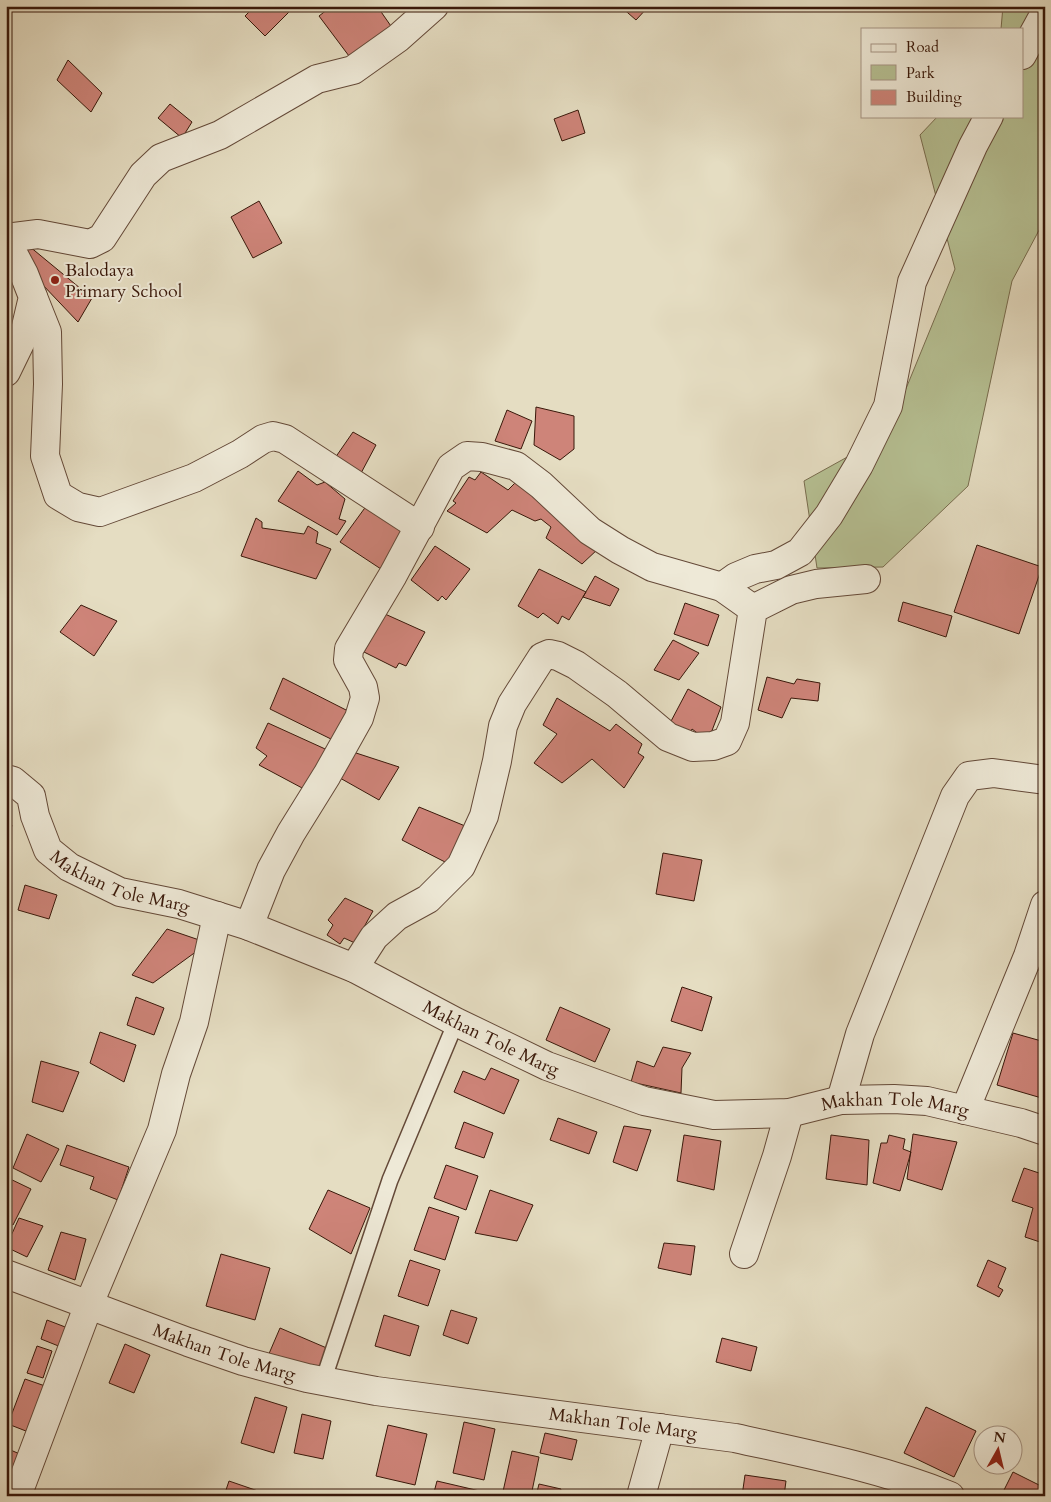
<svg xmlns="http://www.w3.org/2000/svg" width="1051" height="1502" font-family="Cardo,serif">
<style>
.green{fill:#b6c093;stroke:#786c4e}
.building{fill:#ce8479;stroke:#39180a}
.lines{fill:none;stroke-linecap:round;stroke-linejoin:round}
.lane-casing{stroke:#644938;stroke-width:18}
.street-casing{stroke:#644938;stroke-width:30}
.lane{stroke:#eee9d7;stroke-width:15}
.street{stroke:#eee9d7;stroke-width:28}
.poi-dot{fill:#8f2418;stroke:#eee9d7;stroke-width:2}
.labels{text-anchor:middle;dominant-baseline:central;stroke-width:4;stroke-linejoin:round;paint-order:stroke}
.poi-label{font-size:18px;fill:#39180a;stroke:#eee9d7;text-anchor:start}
.street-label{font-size:18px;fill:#39180a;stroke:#eee9d7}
</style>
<rect width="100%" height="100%" fill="#e5ddc2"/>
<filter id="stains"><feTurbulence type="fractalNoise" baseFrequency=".004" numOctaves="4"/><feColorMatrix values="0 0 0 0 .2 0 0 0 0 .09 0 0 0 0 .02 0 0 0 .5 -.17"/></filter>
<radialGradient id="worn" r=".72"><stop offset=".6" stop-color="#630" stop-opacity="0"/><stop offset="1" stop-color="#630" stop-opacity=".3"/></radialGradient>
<!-- green -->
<path class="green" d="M1003,6h42v213l-33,62 -44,205 -85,81 -66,1 -13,-87 83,-46 68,-166 -35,-134 18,-19h84v-87h-21z"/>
<!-- building -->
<path class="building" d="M255,6h40l-30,30 -20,-20z
M332,6h45l16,23 -41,31 -33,-44z
M620,6h29l-13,14z
M68,60l34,33 -11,19 -34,-32z
M170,104l22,18 -10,16 -24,-20z
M578,110l7,23 -23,8 -8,-22z
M259,201l23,42 -29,15 -22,-41z
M29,246l63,52 -14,24 -56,-59z
M1041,282h4v19z
M536,407l38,9v33l-14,11 -26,-15z
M507,410l25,11 -11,28 -26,-8z
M353,432l23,13 -16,30 -25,-17z
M298,471l19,14 8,-3 20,17 -6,20 7,2 -9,14 -59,-34z
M481,472l27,18 8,-8 83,66 -17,16 -36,-26 5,-11 -10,-8 -6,2 -23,-11 -25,23 -40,-22 9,-8 -3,-2 16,-24 6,3z
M367,505l40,27 -23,39 -44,-29z
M256,518l6,4v6l42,6 4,-8 10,6 -2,11 15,6 -15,30 -75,-23z
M977,545l65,22 -23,67 -65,-22z
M435,546l35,23 -24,31 -4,-4 -4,5 -27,-21z
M539,569l47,23 -17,28 -7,-4 -4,8 -15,-11 -5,5 -20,-12z
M595,576l24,13 -9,17 -27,-9z
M903,602l49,14 -6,21 -48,-16z
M685,603l34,12 -11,31 -34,-12z
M81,605l36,16 -23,35 -34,-24z
M385,614l40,18 -19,34 -7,-3 -3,5 -32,-16z
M673,640l26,13 -20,27 -25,-10z
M767,677l27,7 3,-5 23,4 -2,18 -27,-3 -9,20 -24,-8z
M283,678l67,34 -15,29 -65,-32z
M688,689l33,18 -13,34 -16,-12 -4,8 -19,-12z
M557,698l53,33 6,-7 26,20 -4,9 6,4 -20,31 -32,-29 -30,24 -28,-20 23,-29 -14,-9z
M268,723l66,30 -30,36 -45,-24 8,-9 -11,-8z
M353,752l46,15 -20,33 -39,-22z
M419,807l51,21 -23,35 -45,-23z
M6,823l6,2 -6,29z
M663,853l39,7 -8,41 -38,-7z
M25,885l32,10 -8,24 -31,-9z
M345,898l28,13 -18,32 -11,-5 -4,6 -13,-9 6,-10 -5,-5z
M167,929l41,14 -55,40 -21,-8z
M1045,930v41l-7,-1z
M682,987l30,10 -10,34 -31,-10z
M136,997l28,11 -10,27 -27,-10z
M560,1007l50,22 -15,33 -49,-22z
M100,1032l36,13 -12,37 -34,-19z
M1013,1033l32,9v57l-48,-14z
M663,1047l28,6 -9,15 -1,25 -50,-11 6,-21 17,6z
M41,1061l38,11 -16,40 -31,-10z
M491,1068l28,12 -15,34 -50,-22 9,-21 22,9z
M558,1118l39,14 -8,22 -39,-14z
M464,1122l29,11 -9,25 -29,-10z
M624,1126l27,4 -14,41 -24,-9z
M27,1134l32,15 -18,33 -28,-14z
M913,1134l44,8 -15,48 -35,-11z
M684,1135l37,6 -7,49 -37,-9z
M831,1135l38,5 -2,45 -41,-6z
M889,1135l16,4 -2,10 8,3 -11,39 -27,-8 8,-40h6z
M67,1145l62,22 -11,33 -28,-11 4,-12 -34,-12z
M446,1165l32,11 -12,34 -32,-12z
M1024,1168l21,7v57l-5,10 -15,-5 8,-29 -21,-7z
M6,1177l25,12 -18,36 -7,-3z
M328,1190l42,18 -19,46 -42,-25z
M490,1190l43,15 -16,36 -42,-8z
M429,1207l30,10 -14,43 -31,-10z
M19,1218l24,8 -16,31 -21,-10z
M61,1232l25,7 -11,41 -27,-10z
M664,1243l31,3 -4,29 -33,-7z
M221,1254l49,14 -15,52 -49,-14z
M410,1260l30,10 -12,36 -30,-10z
M988,1260l18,8 -8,19 5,3 -4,7 -22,-11z
M451,1310l26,8 -9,26 -25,-9z
M384,1315l35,11 -9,30 -35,-10z
M47,1320l26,10 -7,19 -25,-10z
M280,1328l49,21 -12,28 -49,-21z
M722,1338l35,9 -6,24 -35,-9z
M125,1344l25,11 -16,38 -25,-10z
M37,1346l15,5 -9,27 -16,-5z
M25,1379l23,8 -17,46 -23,-9z
M255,1397l32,10 -13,46 -33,-10z
M926,1407l50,24 -22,46 -50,-24z
M302,1414l29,7 -8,38 -29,-6z
M464,1422l31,7 -11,51 -31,-7z
M388,1425l39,9 -12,51 -39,-9z
M545,1433l32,7 -5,20 -32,-7z
M6,1448l16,7 -16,35z
M512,1451l27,6 -8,39h-29z
M1013,1472l32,16v8h-44z
M745,1475l41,6 -2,15h-42z
M229,1481l29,10 -1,5h-33z
M437,1481l60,14v1h-64z
M539,1484l22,5 -2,7h-23z"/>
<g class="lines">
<defs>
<path id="lane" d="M323,1381l67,-201 66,-158"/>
<g id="street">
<path d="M1022,55l23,-42"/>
<path d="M6,238l32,-4 52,10 12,-6 41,-63 18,-17 59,-23 97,-56 36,-9 45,-32 36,-32"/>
<path d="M6,240l18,34 9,23 -9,38 -18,37"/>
<path d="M33,297l14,35 1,52 -3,72 13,39 20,12 22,5 94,-34 46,-24 23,-15 10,-3 12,3 135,88"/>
<path d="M722,587l14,-10 19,-8 21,-4 24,-13 29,-37 30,-50 29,-59 24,-124 61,-136 16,-30"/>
<path id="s1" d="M6,779l7,2 18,15 4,20 13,34 21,17 51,25 59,12 70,22 105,42 102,54 91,44 97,35 70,14 75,-2 52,-13 53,-1 33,2 94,22 24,8"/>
<path d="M249,926l22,-56 20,-37 36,-58 32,-57 6,-20 -2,-11 -15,-27 1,-11 44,-74 58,-108 16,-11 15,1 34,9 25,19 49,46 30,19 32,17 70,20 31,22"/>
<path d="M354,968l20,-31 23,-21 31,-17 33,-33 23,-50 13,-55 6,-35 9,-22 30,-47 7,-3 9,2 18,9 41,29 51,43 25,10 20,-1 14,-5 8,-18 18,-114 38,-19 25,-6 50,-5"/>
<path d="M841,1100l19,-66 95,-238 14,-20 24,-3 52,7"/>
<path d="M965,1110l63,-154 17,-51"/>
<path d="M744,1254l33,-98 12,-43"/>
<path id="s2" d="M6,1274l182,68 55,19 64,17 69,13 359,47c72,16 147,30 215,58"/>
<path d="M17,1496l72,-192 73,-174 14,-56 18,-52 23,-106"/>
<path d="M641,1496l19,-68"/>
</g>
</defs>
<!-- lane casing -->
<use href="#lane" class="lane-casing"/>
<!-- street casing -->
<use href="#street" class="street-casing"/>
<!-- lane -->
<use href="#lane" class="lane"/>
<!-- street -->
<use href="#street" class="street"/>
</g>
<!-- markers -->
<circle class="poi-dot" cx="55" cy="280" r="5"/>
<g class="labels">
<!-- poi labels -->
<g class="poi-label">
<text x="65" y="270">Balodaya<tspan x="65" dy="21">Primary School</tspan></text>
</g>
<!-- street labels -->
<g class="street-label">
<text stroke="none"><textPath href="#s1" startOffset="168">Makhan Tole Marg</textPath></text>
<text stroke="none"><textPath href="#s1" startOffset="572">Makhan Tole Marg</textPath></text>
<text stroke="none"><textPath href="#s1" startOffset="992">Makhan Tole Marg</textPath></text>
<text stroke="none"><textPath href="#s2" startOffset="232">Makhan Tole Marg</textPath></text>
<text stroke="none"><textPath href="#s2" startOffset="638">Makhan Tole Marg</textPath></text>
</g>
</g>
<!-- margin -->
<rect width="1051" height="1502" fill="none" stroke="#e5ddc2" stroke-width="25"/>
<rect x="8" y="8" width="1036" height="1487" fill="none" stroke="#39180a" stroke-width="2.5"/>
<rect x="12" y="12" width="1026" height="1477" fill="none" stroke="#39180a"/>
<!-- legend -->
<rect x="861" y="28" width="162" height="90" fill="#eee9d7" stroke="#a69585"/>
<rect x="871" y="44" width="25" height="8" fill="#eee9d7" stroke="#a69585"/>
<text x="906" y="52" font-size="15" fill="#39180a">Road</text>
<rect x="871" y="65" width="25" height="15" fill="#b6c093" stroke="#a69585"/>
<text x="906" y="78" font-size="15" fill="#39180a">Park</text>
<rect x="871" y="90" width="25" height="15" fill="#ce8479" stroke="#a69585"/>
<text x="906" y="102" font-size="15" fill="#39180a">Building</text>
<!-- north arrow -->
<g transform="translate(998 1450) rotate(8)"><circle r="24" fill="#eee9d7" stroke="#a69585"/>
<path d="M0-4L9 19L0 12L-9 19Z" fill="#8f2418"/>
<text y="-8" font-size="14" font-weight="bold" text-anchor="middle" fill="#39180a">N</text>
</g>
<rect width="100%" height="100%" filter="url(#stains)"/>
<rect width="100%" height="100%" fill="url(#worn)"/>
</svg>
